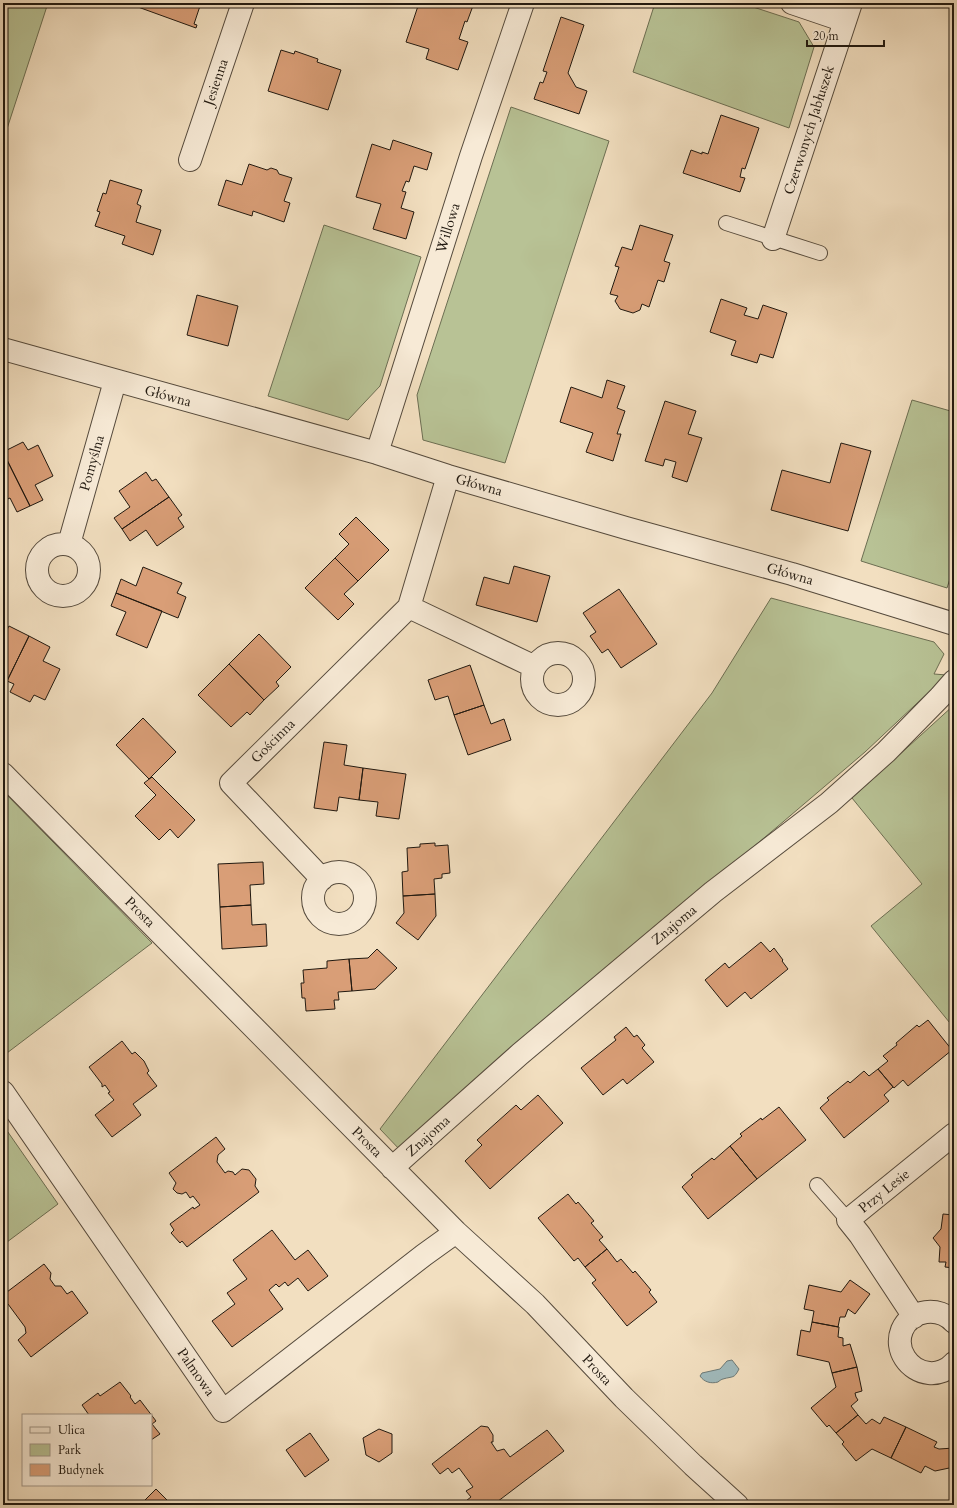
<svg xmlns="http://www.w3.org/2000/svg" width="957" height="1508" font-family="Cardo,serif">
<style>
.green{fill:#b8c295;stroke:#6c6e52}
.water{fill:#a0babc;stroke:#6d7a77}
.building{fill:#d99e77;stroke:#211910}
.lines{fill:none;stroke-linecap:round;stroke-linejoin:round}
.service-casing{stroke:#554a3c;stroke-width:16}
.minor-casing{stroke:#554a3c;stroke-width:24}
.service{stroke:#f7ead6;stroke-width:14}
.minor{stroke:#f7ead6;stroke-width:22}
.labels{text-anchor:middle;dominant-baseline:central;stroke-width:3.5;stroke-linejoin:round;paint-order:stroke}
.street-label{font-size:14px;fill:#211910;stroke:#f7ead6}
</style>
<rect width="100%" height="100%" fill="#f2dfc0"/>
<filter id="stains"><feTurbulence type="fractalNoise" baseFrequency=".005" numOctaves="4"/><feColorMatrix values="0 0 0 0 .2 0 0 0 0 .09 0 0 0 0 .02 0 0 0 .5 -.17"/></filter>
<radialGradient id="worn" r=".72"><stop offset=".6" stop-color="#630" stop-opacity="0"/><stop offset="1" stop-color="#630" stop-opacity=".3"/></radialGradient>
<!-- green -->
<path class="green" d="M3,3h45l-45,138z
M655,3h86l58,19 15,25 -25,81 -156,-56z
M511,107l98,34 -104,322 -82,-23 -6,-45z
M324,225l97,32 -41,129 -32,34 -80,-24z
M912,400l42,12v154l-7,22 -86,-27z
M771,598l163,44 10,12 -10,20 13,1 -82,77 -88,75 -193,162 -182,163 -22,-23 332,-436z
M954,705v323l-83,-102 51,-42 -70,-86z
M3,791l149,152 -149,113z
M3,1125l55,79 -55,41z"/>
<!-- water -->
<path class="water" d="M732,1360l7,9c-5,10 -6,7 -16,10 -1,0 -4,2 -5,3 -7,2 -14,0 -18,-6l2,-3 18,-4 7,-8z"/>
<!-- building -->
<path class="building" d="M121,3h80l-7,21 3,1 -1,3 -58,-21z
M419,3h55l-7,19 -2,-1 -6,18 9,3 -10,28 -32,-11 3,-10 -23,-7z
M561,17l23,8 -16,48 8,14 11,4 -8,23 -45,-15 6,-17 3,1 4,-11 -4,-1z
M281,50l13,4 1,-3 23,8 -1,3 24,8 -13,40 -60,-19z
M721,115l38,13 -14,41 -3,-1 -2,9 5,1 -5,14 -57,-19 8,-23 11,4v-2l6,2z
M393,140l39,13 -5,17 -13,-4 -5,16 -3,-1 -4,10 4,1 -5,16 13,4 -8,27 -33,-10 8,-25 -25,-7 16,-53 18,6z
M249,164l18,6 4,-2 6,2 2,4 13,4 -8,23 6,2 -6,19 -31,-11 -1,5 -34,-11 8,-25 16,5z
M110,180l32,10 -5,14 4,2 -5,16 25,8 -8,25 -31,-11 3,-8 -30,-10 5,-14 -3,-1 6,-18 3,1z
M640,225l33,10 -9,26 6,2 -6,19 -6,-2 -9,27 -7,-3 -2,6 -7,3 -13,-4 -5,-8 3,-5 -8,-2 9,-27 -4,-1 7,-19 10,3z
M197,295l41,11 -10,40 -41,-11z
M721,299l26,9 -3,7 14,4 5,-14 24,8 -14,45 -13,-4 -3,9 -26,-8 5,-14 -26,-9z
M607,380l18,6 -8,22 8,3 -8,23h4l-8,27 -27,-9 7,-19 -33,-11 11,-35 31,11z
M665,401l31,10 -8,23 14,4 -15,44 -15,-5 4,-15 -11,-3 -2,7 -18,-5z
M23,442l5,8 10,-5 15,31 -18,9 8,15 -13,6 -27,-54z
M841,443l30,8 -23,80 -77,-21 11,-40 48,13z
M3,452l27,54 -13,6 -7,-14 -7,3z
M146,472l6,9 4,-2 13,18 -47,32 -8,-11 16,-11 -11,-16z
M169,497l13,18 -4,3 6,9 -27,19 -11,-16 -16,11 -8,-12z
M356,517l33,33 -31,31 -23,-23 14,-14 -10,-10z
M335,558l23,23 -14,13 10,10 -16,16 -33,-32z
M514,566l36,10 -13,46 -61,-17 8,-28 25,7z
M143,567l39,16 -5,10 9,4 -8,21 -62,-25 5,-14 15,7z
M619,589l38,55 -36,24 -13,-19 -6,4 -12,-17 6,-4 -13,-19z
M116,593l46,18 -15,37 -31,-13 10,-23 -15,-6z
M9,626l20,10 -22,45 -4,-2v-42z
M259,634l32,33 -15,15 3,4 -15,14 -35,-36z
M29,636l21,11 -7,14 17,8 -15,31 -11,-5 -4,7 -20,-10 4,-8 -7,-3z
M229,664l35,36 -14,15 -3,-3 -16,15 -33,-32z
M470,665l14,40 -30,10 -6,-19 -13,4 -7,-20z
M484,705l7,19 13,-5 7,21 -43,15 -14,-40z
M143,718l33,34 -27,27 -33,-34z
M324,742l23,3 -3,20 19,3 -4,32 -20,-3 -2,14 -23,-3z
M363,768l43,6 -7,45 -23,-3 2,-14 -19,-2z
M152,777l43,43 -17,18 -8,-9 -11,11 -24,-24 21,-21 -12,-12z
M435,843v3l13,-1 2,28 -8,1v4l-8,1 1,15 -32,2 -1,-24 6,-1 -1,-23 13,-1v-3z
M263,862l1,22 -14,1 1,20 -31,2 -2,-43z
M435,894l1,22 -18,24 -22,-17 8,-10 -1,-17z
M251,905l1,20 14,-1 1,22 -45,3 -2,-42z
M761,942l9,10 4,-4 9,12 -1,1 6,8 -37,30 -6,-7 -18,15 -22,-27 20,-17 4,5z
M377,949l20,19 -22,21 -23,2 -3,-32 19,-1z
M349,959l3,32 -14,1 1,8h-5l1,9 -29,2 -1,-13h-3l-1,-15h3l-1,-13 24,-2v-7z
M928,1020l24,30 -44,36 -5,-6 -9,8 -16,-19 10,-8 -5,-5 14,-11 -1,-2 21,-18 2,2z
M626,1027l8,10 3,-2 8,10 -3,3 12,14 -27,22 -4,-5 -20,16 -22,-27 35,-28 -2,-3z
M122,1041l10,13 3,-2 9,9 5,10 -2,2 10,13 -24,18 8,11 -29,22 -17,-22 19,-15 -6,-7 2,-1 -5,-7 -3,2v-3l-13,-17z
M878,1069l15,18 -9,8 5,6 -45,37 -24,-30 9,-8 -2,-2 21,-17 2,2 14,-12 5,5z
M538,1095l25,28 -73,66 -25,-28 17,-16 -5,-5 39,-35 5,5z
M779,1107l27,33 -49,39 -27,-33 12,-10 -2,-2 21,-16 1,2z
M216,1137l9,12 -7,6 -1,7 8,11 3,-2 5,1 2,3 7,-6 7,1 7,9 -1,7 4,6 -72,55 -5,-6 -2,2 -9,-10 3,-3 -4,-6 23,-17 1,2 6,-4 -7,-9 -3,2 -4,-6 -4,2 -5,-1 -4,-4 3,-6 -7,-10z
M730,1146l27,33 -49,40 -26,-32 11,-10 -2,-2 21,-17 2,2z
M568,1194l8,10 2,-2 16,19 -3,2 12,14 -4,3 8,9 -22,18 -7,-9 -4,3 -36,-43z
M943,1214l11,1v53l-9,-1 1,-5h-7l1,-15 -7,-9 8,-9z
M272,1230l23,30 13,-10 20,26 -20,15 -10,-13 -10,8 -3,-4 -6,5 -3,-3 -7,6 14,19 -51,38 -20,-26 23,-17 -8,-11 20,-14 -14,-19z
M607,1249l10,13 4,-3 12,14 2,-2 16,19 -2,2 8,10 -30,24 -35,-43 4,-3 -11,-13z
M44,1264l7,9 -1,6 5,7h6l6,8 5,-3 16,22 -57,44 -13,-17 8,-7 -1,-6 -17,-23 -5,3v-12z
M850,1280l20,14 -15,20 -7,-5 -3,8h-5l-2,10 -26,-5 2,-11 -10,-2 5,-24 32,7z
M812,1322l27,5 -1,10 5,1v8l7,-2 7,23 -25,6 -3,-11 -32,-7 4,-25 9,2z
M857,1367l5,24 -7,2 1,4 2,3 -7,6 7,9 -22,18 -7,-8 -2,2 -16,-19 25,-21 -4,-14z
M120,1382l11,14 -1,1 5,7 5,-4 16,21 -4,3 8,10 -9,6v-25h-62l-7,-10 16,-12 2,3z
M858,1415l8,9 6,-5 8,5 4,-7 22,10 -15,31 -19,-9 -16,12 -14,-17 2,-2 -8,-9z
M481,1426l7,1 5,8v7h-2l6,9 7,-2 6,8 37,-27 17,21 -71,54h-30l-1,-1 9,-7 -5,-6 7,-4 -14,-19 -7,5 -4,-5 -8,6 -8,-10z
M906,1427l31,15 -3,5 5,2 15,-1v19l-19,4 -10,-5 -4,7 -30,-15z
M379,1429l13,5v19l-13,9 -13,-7 -3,-17z
M310,1433l19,27 -24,17 -19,-27z
M156,1489l16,16h-32z"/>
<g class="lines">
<defs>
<path id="service" d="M726,223l94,30
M817,1185l31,35"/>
<path id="minor" d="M792,3l53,18
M190,160l53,-157
M773,239l78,-236
M3,349l374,104 71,23 178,52 166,46 162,50
M377,453l94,-297 52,-153
M69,544l46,-163
M37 570a26 26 0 1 1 52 0a26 26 0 1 1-52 0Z
M409,607l126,60
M532 679a26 26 0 1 1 52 0a26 26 0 1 1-52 0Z
M3,774l453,458 79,72 89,94 69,67 44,40
M313 898a26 26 0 1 1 52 0a26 26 0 1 1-52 0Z
M322,879l-91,-96 178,-176 39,-131
M3,1092l220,319 201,-156 32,-23
M392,1168l128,-114 193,-162 116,-89 57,-51 54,-55 14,-16
M914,1317l-54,-82 -12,-15 106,-86
M954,1322c-15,-16 -43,-13 -52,8 -8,20 7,41 27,43 9,1 19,-3 25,-10"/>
</defs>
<!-- service casing -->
<use href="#service" class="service-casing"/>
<!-- minor casing -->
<use href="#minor" class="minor-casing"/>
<!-- service -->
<use href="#service" class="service"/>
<!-- minor -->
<use href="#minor" class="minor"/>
</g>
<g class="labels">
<!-- street labels -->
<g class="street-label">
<text transform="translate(216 82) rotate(-71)">Jesienna</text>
<text transform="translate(809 130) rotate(-72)">Czerwonych Jabłuszek</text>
<text transform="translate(448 228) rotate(-73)">Willowa</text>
<text transform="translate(168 396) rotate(15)">Główna</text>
<text transform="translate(92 463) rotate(-74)">Pomyślna</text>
<text transform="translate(479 485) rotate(16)">Główna</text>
<text transform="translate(790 574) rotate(16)">Główna</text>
<text transform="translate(273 741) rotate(-45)">Gościnna</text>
<text transform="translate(140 912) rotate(45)">Prosta</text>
<text transform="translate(674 925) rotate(-40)">Znajoma</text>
<text transform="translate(428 1136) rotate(-42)">Znajoma</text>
<text transform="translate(367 1142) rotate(45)">Prosta</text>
<text transform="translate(884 1191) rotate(-39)">Przy Lesie</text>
<text transform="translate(597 1370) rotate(47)">Prosta</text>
<text transform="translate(196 1372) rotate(55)">Palmowa</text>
</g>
</g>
<!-- margin -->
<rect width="957" height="1508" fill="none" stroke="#f2dfc0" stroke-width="16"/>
<rect x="4" y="4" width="949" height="1500" fill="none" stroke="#211910" stroke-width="2"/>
<rect x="8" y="8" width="941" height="1492" fill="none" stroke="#211910"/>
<!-- legend -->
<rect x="22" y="1414" width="130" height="72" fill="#f7ead6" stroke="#a19687"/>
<rect x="30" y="1427" width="20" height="6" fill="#f7ead6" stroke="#a19687"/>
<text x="58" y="1434" font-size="12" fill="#211910">Ulica</text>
<rect x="30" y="1444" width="20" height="12" fill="#b8c295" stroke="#a19687"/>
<text x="58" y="1454" font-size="12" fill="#211910">Park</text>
<rect x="30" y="1464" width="20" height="12" fill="#d99e77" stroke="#a19687"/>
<text x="58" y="1474" font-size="12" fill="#211910">Budynek</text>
<!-- scale -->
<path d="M807 40v6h77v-6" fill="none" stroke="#211910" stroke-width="2"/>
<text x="813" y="40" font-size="12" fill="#211910" stroke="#f7ead6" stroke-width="3" paint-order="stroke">20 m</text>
<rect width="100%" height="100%" filter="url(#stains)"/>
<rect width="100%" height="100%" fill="url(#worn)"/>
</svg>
